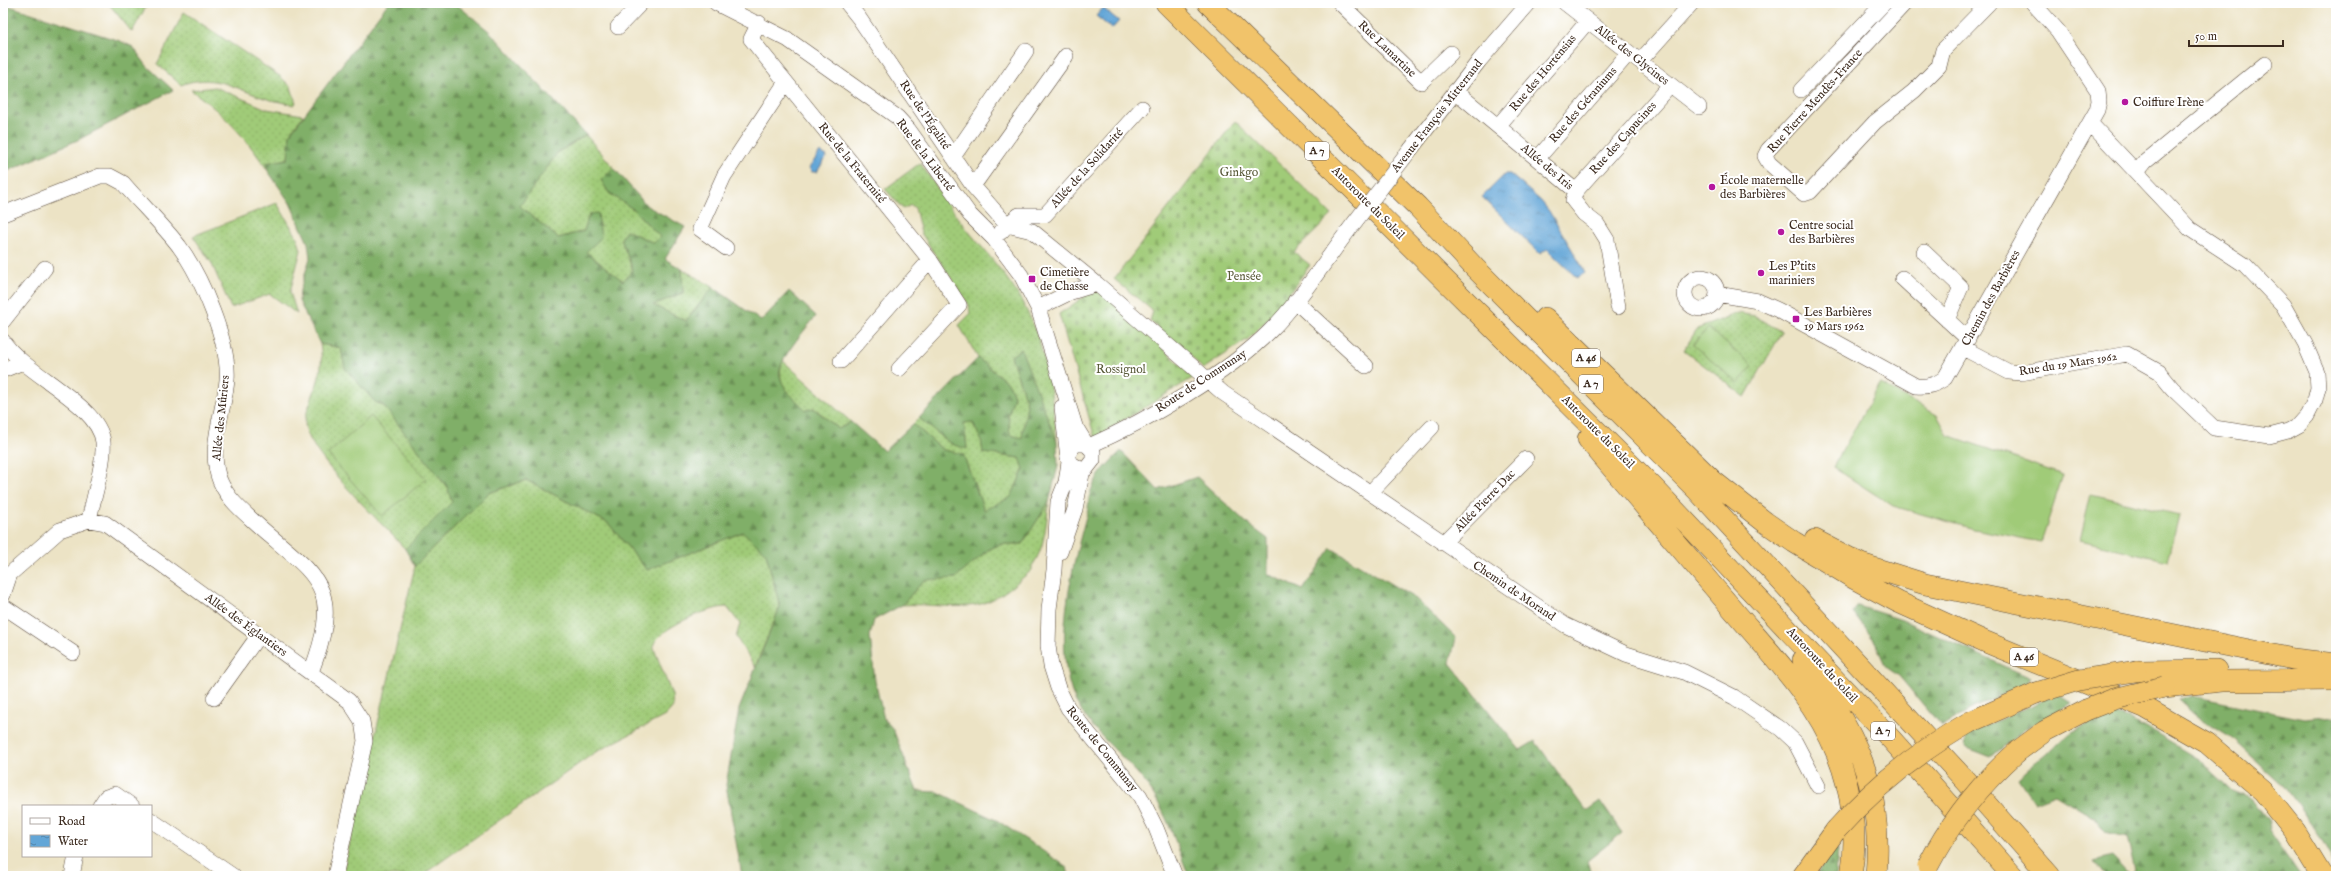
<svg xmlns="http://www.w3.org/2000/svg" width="2339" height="879" font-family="'IM FELL English',serif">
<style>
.grass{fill:url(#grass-dots);stroke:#6e7a4b}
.forest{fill:url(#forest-firs);stroke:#5e6c43}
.cemetery{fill:url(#cemetery-stones);stroke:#6e7a4b}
.garden{fill:#a0cb78;stroke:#6e7a4b}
.water{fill:url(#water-ripples);stroke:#4f687a}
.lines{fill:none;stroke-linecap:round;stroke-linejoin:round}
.minor-casing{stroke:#564637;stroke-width:16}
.highway-casing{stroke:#564637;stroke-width:22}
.minor{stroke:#fff;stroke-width:15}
.highway{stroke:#f1c36a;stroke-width:21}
.minor-bridge-casing{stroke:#564637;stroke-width:16;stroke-linecap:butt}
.highway-bridge-casing{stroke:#564637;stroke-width:22;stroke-linecap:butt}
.minor-bridge{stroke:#fff;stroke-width:15}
.highway-bridge{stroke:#f1c36a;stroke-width:21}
.poi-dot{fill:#b5179e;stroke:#fff;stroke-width:1.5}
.labels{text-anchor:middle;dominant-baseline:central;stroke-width:4;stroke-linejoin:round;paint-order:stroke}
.shield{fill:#fff;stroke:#766a62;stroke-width:1}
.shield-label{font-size:11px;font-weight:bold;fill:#3b2a1e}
.street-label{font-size:12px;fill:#3b2a1e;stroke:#fff}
.poi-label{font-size:12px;fill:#3b2a1e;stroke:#fff;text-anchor:start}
.park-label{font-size:12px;fill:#595a39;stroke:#fff}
</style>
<defs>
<pattern id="grass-dots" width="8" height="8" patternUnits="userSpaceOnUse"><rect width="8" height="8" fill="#a0cb78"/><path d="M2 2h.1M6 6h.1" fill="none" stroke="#8bae67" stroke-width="1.8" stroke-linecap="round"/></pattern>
<pattern id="forest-firs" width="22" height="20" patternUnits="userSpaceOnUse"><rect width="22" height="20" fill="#80af68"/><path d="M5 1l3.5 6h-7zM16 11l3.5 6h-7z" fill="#6a8f55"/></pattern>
<pattern id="cemetery-stones" width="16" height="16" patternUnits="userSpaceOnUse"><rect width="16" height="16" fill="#a0cb78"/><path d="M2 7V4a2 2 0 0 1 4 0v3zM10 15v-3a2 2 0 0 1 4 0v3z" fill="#8bae67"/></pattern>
<pattern id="water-ripples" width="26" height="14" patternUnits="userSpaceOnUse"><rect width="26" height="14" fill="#63a6d7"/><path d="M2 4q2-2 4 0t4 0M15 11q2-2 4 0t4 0" fill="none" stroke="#5387ae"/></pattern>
</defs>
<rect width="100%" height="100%" fill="#fff"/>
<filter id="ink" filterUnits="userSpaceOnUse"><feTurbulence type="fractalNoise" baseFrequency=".025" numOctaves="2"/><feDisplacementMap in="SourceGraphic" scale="8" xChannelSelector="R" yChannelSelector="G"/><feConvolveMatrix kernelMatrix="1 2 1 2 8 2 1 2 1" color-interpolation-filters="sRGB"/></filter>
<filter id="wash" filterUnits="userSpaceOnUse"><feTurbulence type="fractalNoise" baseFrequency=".012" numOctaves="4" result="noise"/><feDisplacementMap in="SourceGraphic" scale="16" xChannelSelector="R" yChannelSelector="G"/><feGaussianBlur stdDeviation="0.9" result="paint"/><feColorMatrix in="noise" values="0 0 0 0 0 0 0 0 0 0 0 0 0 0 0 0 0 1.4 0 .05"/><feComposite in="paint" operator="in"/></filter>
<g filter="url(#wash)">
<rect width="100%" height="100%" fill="#ece3c5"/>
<!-- grass -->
<path class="grass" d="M108,3h40l-16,29z
M184,12l97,65 10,10 5,16 -2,2c-11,-3 -23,-4 -33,-8 -28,-10 -50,-24 -80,-12l-24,-21z
M215,87l52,22 36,6 -13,19 -2,25 -22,4 2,8c-24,-36 -42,-55 -77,-81z
M586,135l28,33 -13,12 8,13 24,16 27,28 -6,6 -28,-13 -5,9 12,32 -10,10 -38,-29 4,-38 -5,17 -26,7 -39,-32 39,-54z
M920,163c14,19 27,40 41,59 24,30 50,56 67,91 19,41 25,85 29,129l-37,-92 -9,6 16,48 -5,34 -12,-3 -2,-19 6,-20 -5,-12 -31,-26 -19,-33 11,-11 -1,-9 -48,-72 -6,-25 -4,-3 -8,4 -18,-20z
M277,203l20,34 4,13 -11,42 7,22 -27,-20 -39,14 -20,-46 -18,-26z
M682,269l31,18 -27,34 -34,-16 31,-12z
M1738,313l17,3 27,16 -37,65 -61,-47 13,-21z
M320,344l21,4 4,20 30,34 8,3 64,82 5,15 -47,47c-22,-26 -99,-95 -100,-126 0,-8 4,-16 6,-23 8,-20 13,-35 9,-56z
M782,360l69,62 -12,7 -25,-21 -8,2c-18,-17 -30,-23 -24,-50z
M919,418l32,26 16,4 -3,-25 8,-1 9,17 2,14 36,5 5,10 -13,30 -27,12 -21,-56 -20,-4 -30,-26z
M526,480l82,43 39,47 96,-38 23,20 14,55 -25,60 -19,-30 4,-13 -13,-17c-18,0 -69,21 -74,39l19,49 1,12 -8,9 -71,37 -173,123h-79l73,-310 74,-73z
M1049,502c-3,21 -4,47 -17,64v4c-15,12 -31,28 -51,34 -23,6 -55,-1 -79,1l22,-25 32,-2 32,-28 13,-6h21z"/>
<!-- forest -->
<path class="forest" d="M388,3h67l35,29 96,103 -28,17 -38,54 38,32 26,-7 5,-17 9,-1 3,25 -15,14 37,29 10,-11 -12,-31 5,-9 28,13 6,-6 -27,-28 -24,-16 -8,-13 13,-12 33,38 38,21 -20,32 17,10 1,24 -30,12 33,16 27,-34 48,34 28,-30 27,25c-9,12 -40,45 -36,60 3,14 16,24 26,34l7,-2 26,21 12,-7 33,29 29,-27 30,26 20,4 21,56 27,-13 13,-28 -4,-11 -37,-5 -2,-14 -9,-17 -8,1 3,26 -16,-5 -32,-26 59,-60 31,26 5,12 -6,20 2,19 12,3 5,-34 -16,-48 10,-7 36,93 1,24 -9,36 -27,42h-21l-13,6 -32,28 -32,2 -22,25 -28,15 -4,16 5,45 9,38 9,10 24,62 21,1 60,29 69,46 2,9h-327l-16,-91 13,-76 41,-102 -14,-54 -23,-21 -96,38 -39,-47 -82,-43 -37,13 -74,73 -10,-17 47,-47 -5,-15 -64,-82 -8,-3 -30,-34 -4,-20 -21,-4 -21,-43 1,-11 10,-32 -2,-15 -18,-40 -22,-32 -2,-8 22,-4 2,-25z
M3,4l117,37 13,6 14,19 26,24 -93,49 -77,34v-26l4,-4 -4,-14z
M1121,451l37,39 39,-13 52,48 19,14v35l35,16 28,-42 85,51 40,39 -6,25 70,87 15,-9 51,70 14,-10 22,32 -35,28 5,15h-403c-13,-31 -22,-64 -42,-91 -21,-28 -55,-52 -71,-83 -25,-51 -4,-136 11,-189 2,-9 2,-20 6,-27 6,-14 17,-24 28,-35z
M1858,606l44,14 129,58 -5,6 -53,24 -32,18 -42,-50 -13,-9 -12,-27 -21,-28z
M2058,694l13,9 -47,27 -33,27 -26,-10 2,-13z
M2192,696l112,23 32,-3v151l-18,-33 -36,-50 -48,-44 -39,-25 -17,-15z
M2114,712l32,16 52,31 34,32 20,8 16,21 1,11 31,45h-194l-12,-15 18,-5 18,19 5,-4 -8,-34 -22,-5 -12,-15 -38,-23 -21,8 -16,-24 54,-46z
M1838,849l-2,27h-21l18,-25z"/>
<!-- cemetery -->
<path class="cemetery" d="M1235,121l97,94 -38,37 16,13 -34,46 -28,28 -45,30 -26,-28h-5l-22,-20 3,-10 -39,-32z
M1097,288l97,89 -99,61 -36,-124z"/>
<!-- garden -->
<path class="garden" d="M1708,328l45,38 -15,17 -45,-38z
M1880,384l57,31 11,20 115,40 -22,67 -67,-13 -81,-23 -60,-39z
M371,416l55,63 -44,37 -54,-62z
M2091,494l88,21 -11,46 -88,-21z"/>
<!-- water -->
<path class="water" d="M1103,8l16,13 -7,8 -16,-13z
M820,152l7,4 -10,16h-5l-3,-4z
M1505,174h5l31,27 8,10 34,57 2,5 -8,5 -30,-29 -7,5 -58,-57z"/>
</g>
<g filter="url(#ink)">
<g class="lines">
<defs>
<path id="minor" d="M716,3l71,36 110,78 11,12 62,86 24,24 27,36 17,33 37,118 11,18
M847,3l12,15 114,168 34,39 -6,7
M1340,3l81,79 30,-29
M1565,3l134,104
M1905,3l-137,147 -3,6 4,7 35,31 6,-2 65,-70 39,-31 25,-25 4,-16 46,-47
M759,23l-8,16 179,221 29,45 -60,64
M618,27l23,-24
M1640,61l52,-58
M1801,90l83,-87
M1455,91l121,100 -3,9 11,14 13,10 10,16 11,67
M1498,126l90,-105
M1411,149l68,-88 50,-58
M953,157l73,-106
M1538,158l91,-105
M2137,172l8,-10 120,-98
M973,186l93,-130
M1576,191l94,-106
M3,214l97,-38h10l13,7c18,21 39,41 56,63 22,30 51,97 48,134 -3,33 -20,69 -7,101 7,16 18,26 30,37 61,57 97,61 61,154
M1007,225l25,6 65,53 126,109 342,232 61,29 58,18 50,25 47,32 14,13 23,44
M1007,225l12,-10h26l97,-107
M726,248l-26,-19 24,-53 62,-94
M1924,252l37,35 -14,33
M1685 293a16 16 0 1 1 32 0a16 16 0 1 1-32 0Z
M1902,278l66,61
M1717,294l41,7 20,9 138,76c12,1 19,-1 29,-8l152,-268 2,-9 -1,-10 -40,-60 -25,-28
M1295,301l71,65
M1038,308l33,-16 26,-8
M3,321l42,-53
M3,341c21,33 96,63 100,101 2,20 -10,57 -14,78
M1963,348l46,24 12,1 106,-19 32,18 13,16 42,40 55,8 19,-5 11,-6 8,-9 8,-16 3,-12 -1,-16 -12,-28 -22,-39 -38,-40 -55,-36 -100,-106
M841,361l89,-101
M3,370l20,-8
M1062,407l6,51 1,4 11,7h6l7,-9v-9l-7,-7h-11l-7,10
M1089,446c57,-25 137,-71 181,-115 29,-29 53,-67 78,-100
M1069,462l-3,20 -8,20 -4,68 -5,39 -1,37 3,20 7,22 10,20 72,88 16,32 19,48
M1371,492l61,-65
M1443,543l83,-84
M1060,552l15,-43 8,-40
M3,595l7,-21 50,-44 29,-10 16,3 244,178 13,20 3,20 -30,135
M3,606l70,47
M214,698l45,-63
M100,806l6,-9 9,-3 17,12
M151,820l82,56
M72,876l4,-20"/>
<path id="highway" d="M1166,3l486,483 239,253 122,137
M1208,3l210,204 57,61 222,222 268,290 85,96
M1545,318l168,163 52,41 29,20 61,37 43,23 88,40 158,65 63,36 56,48 31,39 28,46
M1588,439c48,58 98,115 147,173 37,43 81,88 102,142 15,37 21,82 14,122
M1815,540l46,24 64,20 368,75 43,5
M1803,660c52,72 81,125 73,216
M2136,671l80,-1
M2164,687l58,-6 114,-1
M1970,722l66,-29
M2018,751l27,-20 41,-21
M1803,876l33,-46"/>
</defs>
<!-- minor casing -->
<use href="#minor" class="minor-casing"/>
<!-- highway casing -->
<use href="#highway" class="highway-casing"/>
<!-- minor -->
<use href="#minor" class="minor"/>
<!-- highway -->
<use href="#highway" class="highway"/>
<defs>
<path id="minor-bridge" d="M1348,231l63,-82"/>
<path id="highway-bridge" d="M2036,693l43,-13 57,-9
M2086,710l28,-11 50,-12
M1836,830c39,-44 83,-79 134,-108
M1928,866c23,-45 52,-82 90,-115"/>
</defs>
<!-- minor-bridge casing -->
<use href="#minor-bridge" class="minor-bridge-casing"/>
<!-- highway-bridge casing -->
<use href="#highway-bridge" class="highway-bridge-casing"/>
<!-- minor-bridge -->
<use href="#minor-bridge" class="minor-bridge"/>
<!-- highway-bridge -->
<use href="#highway-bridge" class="highway-bridge"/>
</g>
</g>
<!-- markers -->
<g class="poi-dot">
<circle cx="2125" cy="102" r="4"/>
<circle cx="1712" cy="187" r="4"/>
<circle cx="1781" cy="232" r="4"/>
<circle cx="1761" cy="273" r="4"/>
<rect x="1028" y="275" width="8" height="8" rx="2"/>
<rect x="1792" y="315" width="8" height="8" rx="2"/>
</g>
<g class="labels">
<!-- shield labels -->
<g class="shield">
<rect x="1305" y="142" width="24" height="18" rx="3"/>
<rect x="1572" y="349" width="28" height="18" rx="3"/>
<rect x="1579" y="375" width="24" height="18" rx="3"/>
<rect x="2010" y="648" width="28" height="18" rx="3"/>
<rect x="1871" y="722" width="24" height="18" rx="3"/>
</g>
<g class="shield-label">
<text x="1317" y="151">A 7</text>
<text x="1586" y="358">A 46</text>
<text x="1591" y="384">A 7</text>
<text x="2024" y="657">A 46</text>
<text x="1883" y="731">A 7</text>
</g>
<!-- street labels -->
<g class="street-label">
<text transform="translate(1387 49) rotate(44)">Rue Lamartine</text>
<text transform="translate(1632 55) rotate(38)">Allée des Glycines</text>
<text transform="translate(1543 73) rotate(-50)">Rue des Hortensias</text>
<text transform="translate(1815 101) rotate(-48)">Rue Pierre Mendès-France</text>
<text transform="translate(1583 105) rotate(-49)">Rue des Géraniums</text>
<text transform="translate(925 115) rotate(56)">Rue de l'Égalité</text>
<text transform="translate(1437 116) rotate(-52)">Avenue François Mitterrand</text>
<text transform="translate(1623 138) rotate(-48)">Rue des Capucines</text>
<text transform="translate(925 155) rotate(53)">Rue de la Liberté</text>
<text transform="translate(852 163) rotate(51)">Rue de la Fraternité</text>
<text transform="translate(1547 167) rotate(40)">Allée des Iris</text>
<text transform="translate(1087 168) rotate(-48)">Allée de la Solidarité</text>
<text transform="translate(1368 203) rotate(45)">Autoroute du Soleil</text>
<text transform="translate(1991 298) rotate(-61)">Chemin des Barbières</text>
<text transform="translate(2068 364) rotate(-9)">Rue du 19 Mars 1962</text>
<text transform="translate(1201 381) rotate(-33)">Route de Communay</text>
<text transform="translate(221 418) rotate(-84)">Allée des Mûriers</text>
<text transform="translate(1598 432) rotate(45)">Autoroute du Soleil</text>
<text transform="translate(1485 501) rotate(-46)">Allée Pierre Dac</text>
<text transform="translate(1514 591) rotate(34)">Chemin de Morand</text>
<text transform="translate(246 625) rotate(36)">Allée des Églantiers</text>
<text transform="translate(1822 665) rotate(47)">Autoroute du Soleil</text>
<text transform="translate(1102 749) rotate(51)">Route de Communay</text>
</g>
<!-- poi labels -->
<g class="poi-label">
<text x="2133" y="102">Coiffure Irène</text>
<text x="1720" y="180">École maternelle<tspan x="1720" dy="14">des Barbières</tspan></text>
<text x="1789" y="225">Centre social<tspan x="1789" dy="14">des Barbières</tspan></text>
<text x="1769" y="266">Les P'tits<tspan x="1769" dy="14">mariniers</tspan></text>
<text x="1040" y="272">Cimetière<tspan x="1040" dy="14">de Chasse</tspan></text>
<text x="1804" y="312">Les Barbières<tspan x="1804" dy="14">19 Mars 1962</tspan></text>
</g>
<!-- park labels -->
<g class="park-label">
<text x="1239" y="172">Ginkgo</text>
<text x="1244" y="276">Pensée</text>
<text x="1121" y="369">Rossignol</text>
</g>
</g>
<!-- margin -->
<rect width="2339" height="879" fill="none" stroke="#fff" stroke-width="16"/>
<!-- legend -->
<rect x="22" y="805" width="130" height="52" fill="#ffffff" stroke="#b1aaa5"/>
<rect x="30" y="818" width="20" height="6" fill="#ffffff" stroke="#b1aaa5"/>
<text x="58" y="825" font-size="12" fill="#3b2a1e">Road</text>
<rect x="30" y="835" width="20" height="12" fill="url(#water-ripples)" stroke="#b1aaa5"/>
<text x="58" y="845" font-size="12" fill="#3b2a1e">Water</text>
<!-- scale -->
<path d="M2189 40v6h94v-6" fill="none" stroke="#3b2a1e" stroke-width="2"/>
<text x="2195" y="40" font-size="12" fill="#3b2a1e" stroke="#ffffff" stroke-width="3" paint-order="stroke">50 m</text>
</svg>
